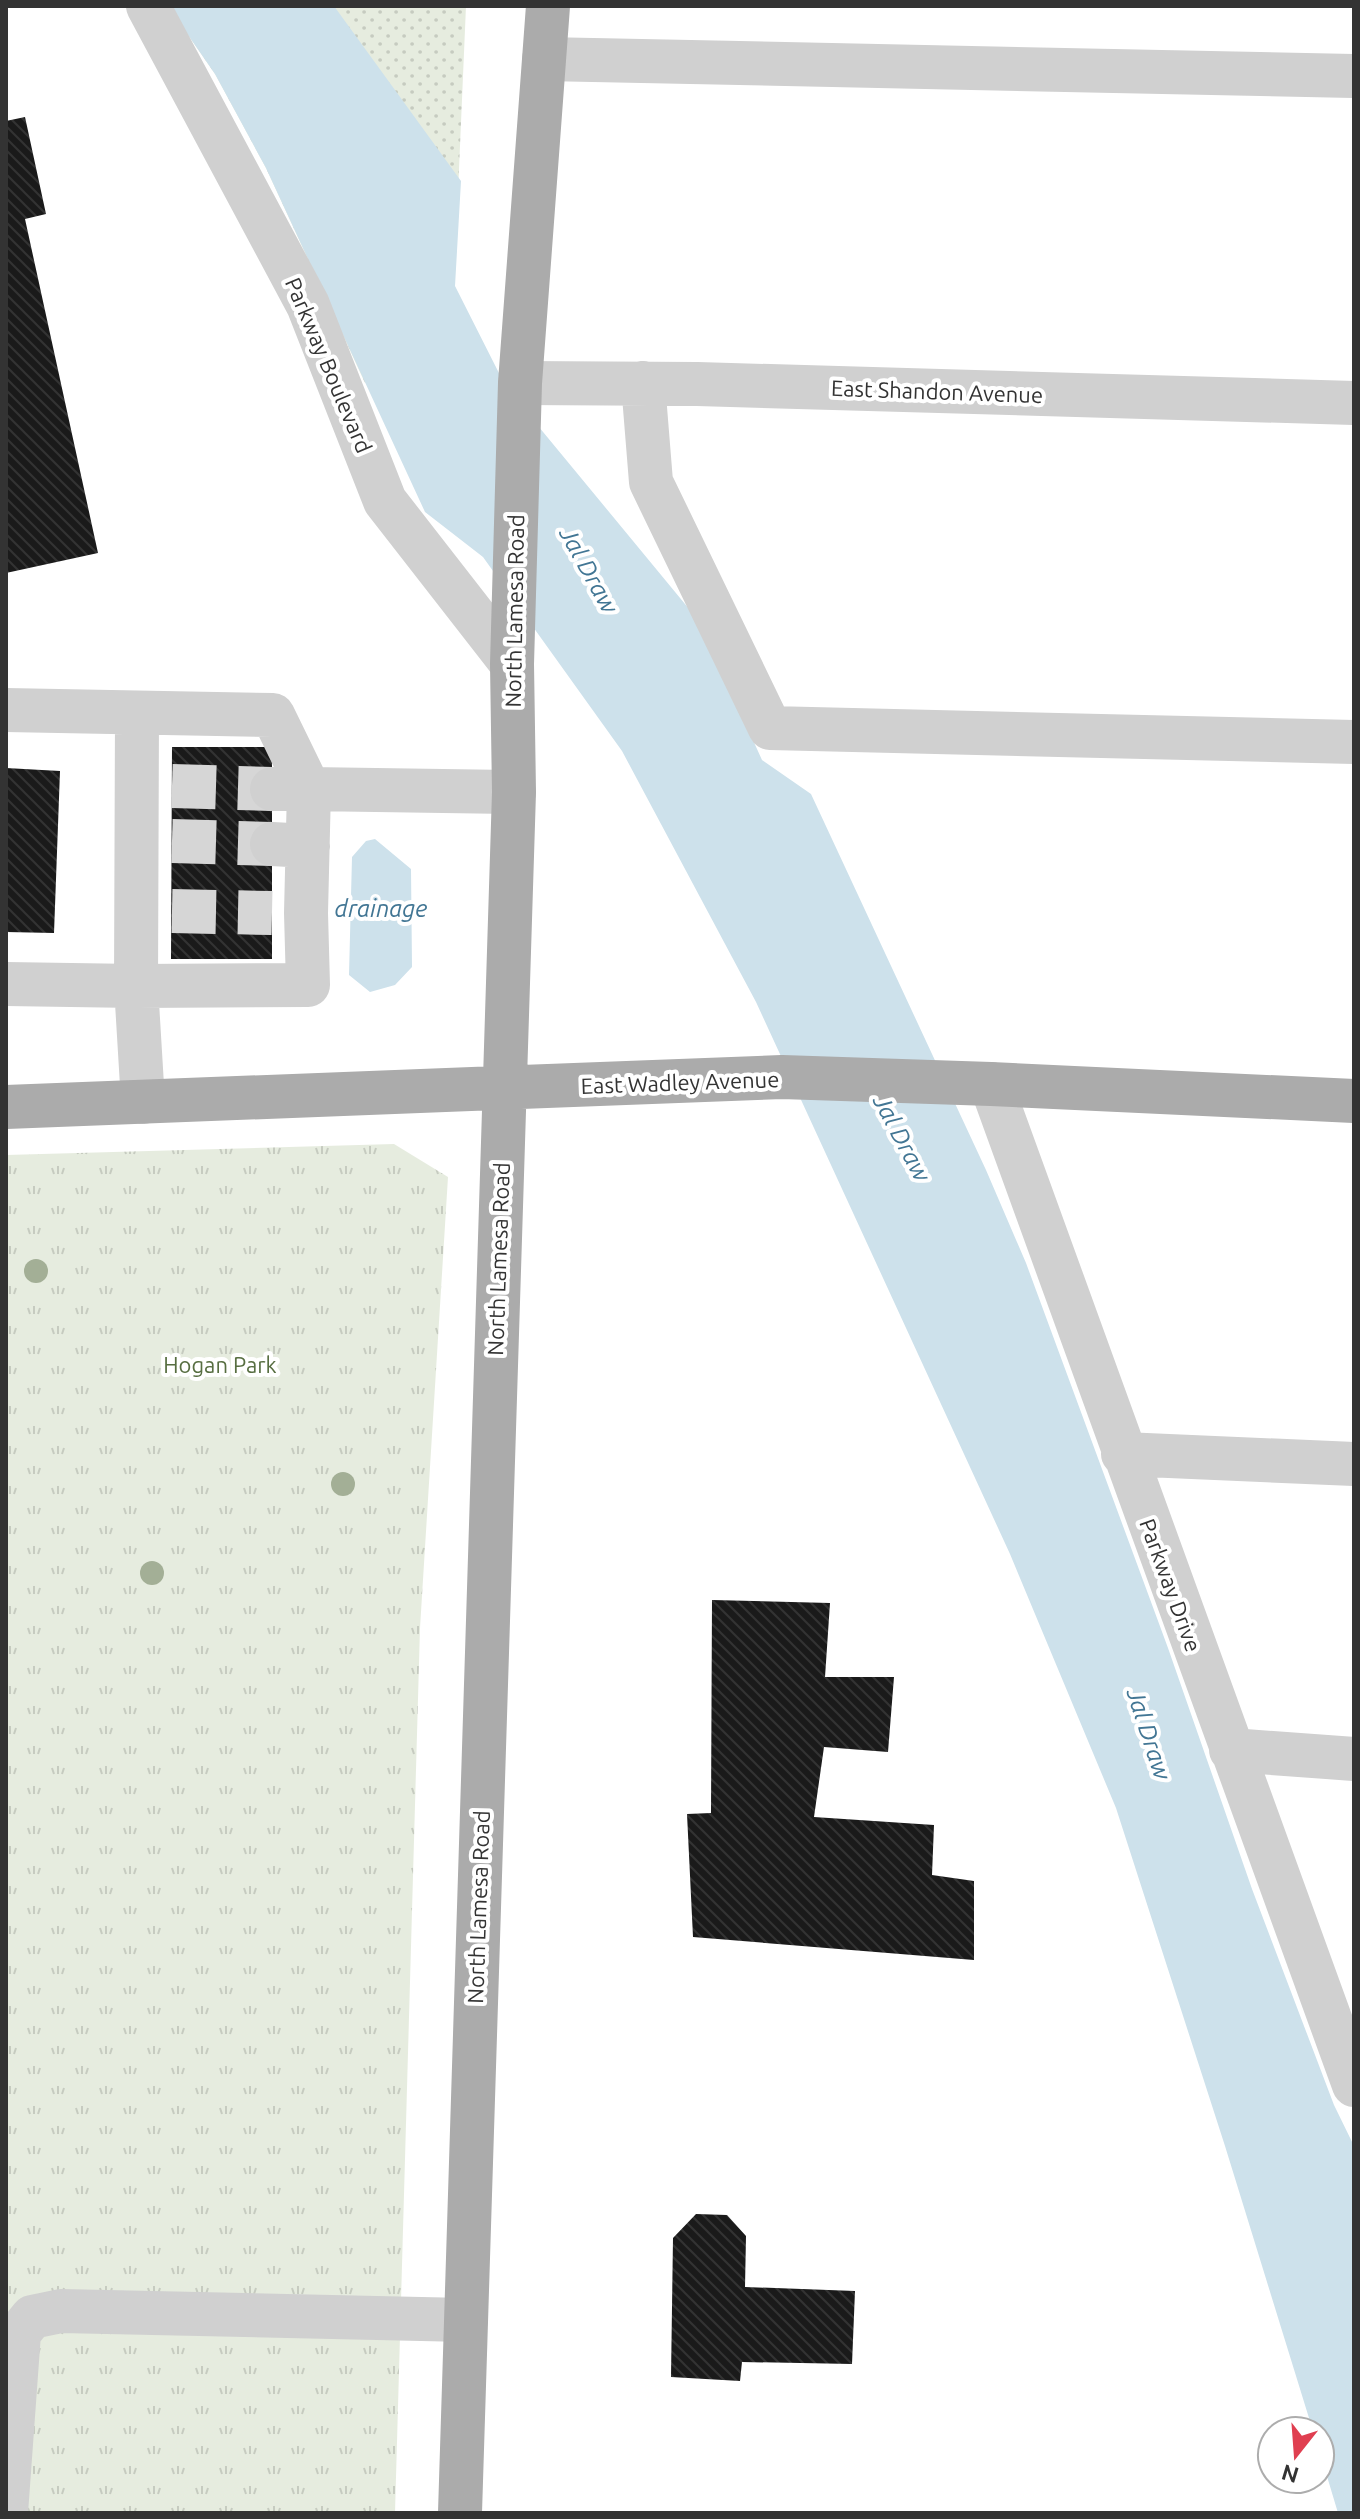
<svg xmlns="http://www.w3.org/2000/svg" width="1360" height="2519" font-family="Ubuntu,sans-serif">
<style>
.grass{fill:url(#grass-dots)}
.park{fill:url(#park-tufts)}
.water{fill:#cde1eb}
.building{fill:url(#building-back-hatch)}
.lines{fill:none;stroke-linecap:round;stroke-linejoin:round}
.minor-tunnel{stroke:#d6d6d6;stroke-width:44;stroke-dasharray:44 22;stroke-linecap:butt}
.minor{stroke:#d0d0d0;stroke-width:44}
.major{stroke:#ababab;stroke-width:44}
.tree{fill:#a3af96}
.labels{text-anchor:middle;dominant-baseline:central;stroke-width:8;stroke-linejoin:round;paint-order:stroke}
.street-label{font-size:22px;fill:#333;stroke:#fff}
.park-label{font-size:22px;fill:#576e41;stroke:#fff}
.water-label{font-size:24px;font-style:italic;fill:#427694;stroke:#fff}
</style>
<defs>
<pattern id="grass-dots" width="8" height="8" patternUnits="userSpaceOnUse" patternTransform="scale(2)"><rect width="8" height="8" fill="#e6ecdf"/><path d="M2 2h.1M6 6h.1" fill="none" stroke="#c6cbc0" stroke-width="1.8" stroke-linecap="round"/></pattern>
<pattern id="park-tufts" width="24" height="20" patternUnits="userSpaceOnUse" patternTransform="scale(2)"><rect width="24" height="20" fill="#e6ecdf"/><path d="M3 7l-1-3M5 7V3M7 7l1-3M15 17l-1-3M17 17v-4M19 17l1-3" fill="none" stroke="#c6cbc0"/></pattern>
<pattern id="building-back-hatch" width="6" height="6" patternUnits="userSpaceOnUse" patternTransform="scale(2)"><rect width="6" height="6" fill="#1a1a1a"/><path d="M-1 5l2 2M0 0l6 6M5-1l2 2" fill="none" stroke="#333"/></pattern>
</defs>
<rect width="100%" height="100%" fill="#fff"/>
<!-- grass -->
<path class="grass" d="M168,6h298l-12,280 -89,97 -99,-215 -51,-94z"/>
<!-- park -->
<path class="park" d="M394,1144l54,33 -28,451 -25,885h-389v-1358z"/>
<!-- water -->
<path class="water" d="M168,6h166l127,175 -6,105 51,101 193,234 63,139 49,34 175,376 40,93 142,385 84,241 82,216 20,41v367h-16l-18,-60v-22h-7l-88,-285 -109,-338 -106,-254 -254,-552 -134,-251 -139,-194 -58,-45 -159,-344 -51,-94z
M375,839l36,30 1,98 -17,18 -25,7 -21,-17 3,-118 14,-16z"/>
<!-- building -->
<path class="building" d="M25,117l21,97 -21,5 73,334 -92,20v-452z
M172,747h100v212h-101z
M6,768l54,3 -6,162 -48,-1z
M712,1600l118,3 -5,74h69l-6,75 -64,-5 -10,70 120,8 -2,50 42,6v79l-281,-23 -6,-123 24,-1z
M696,2214l31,1 19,21 -1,51 110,4 -3,73 -110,-2 -2,19 -69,-4 2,-139z"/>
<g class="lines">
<!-- minor-tunnel -->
<path class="minor-tunnel" d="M172,786l100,3
M172,841l100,3
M172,911l100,2"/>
<!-- minor -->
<path class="minor" d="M148,6l160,299 77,196 127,163
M544,59l810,17
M520,383l177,1 657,19
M643,383l8,99 119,246 584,14
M6,710l267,5 36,74h-37
M272,844l36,2
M6,984l130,2 1,-272
M991,1084l363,1001
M143,1102l-7,-116 172,-1 -2,-72 3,-124 205,3
M1123,1454l231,10
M1231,1750l123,9
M6,2513l13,-180 13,-16 29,-6 405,9"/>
<!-- major -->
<path class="major" d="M6,1107l776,-30 209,7 363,17
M460,2513l54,-1721 -2,-128 8,-281 28,-377"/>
</g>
<!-- trees -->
<g class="tree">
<circle cx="36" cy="1271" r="12"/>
<circle cx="343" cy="1484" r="12"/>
<circle cx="152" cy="1573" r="12"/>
</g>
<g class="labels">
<!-- street labels -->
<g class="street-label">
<text transform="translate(329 365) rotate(67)">Parkway Boulevard</text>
<text transform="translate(937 391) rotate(2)">East Shandon Avenue</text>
<text transform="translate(514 611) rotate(-89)">North Lamesa Road</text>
<text transform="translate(680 1082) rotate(-2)">East Wadley Avenue</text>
<text transform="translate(498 1259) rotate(-88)">North Lamesa Road</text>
<text transform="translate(1171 1585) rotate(70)">Parkway Drive</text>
<text transform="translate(478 1907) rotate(-88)">North Lamesa Road</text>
</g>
<!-- park labels -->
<g class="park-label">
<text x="220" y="1364">Hogan Park</text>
</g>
<!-- water labels -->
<g class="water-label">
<text transform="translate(589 570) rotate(61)">Jal Draw</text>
<text x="381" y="908">drainage</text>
<text transform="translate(902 1138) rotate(62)">Jal Draw</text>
<text transform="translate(1149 1734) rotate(72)">Jal Draw</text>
</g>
</g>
<!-- border -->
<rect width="1360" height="2519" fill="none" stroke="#333333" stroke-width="16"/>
<!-- north arrow -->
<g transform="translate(1296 2455) rotate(197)"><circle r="38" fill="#ffffff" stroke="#adadad" stroke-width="2"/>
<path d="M0-6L14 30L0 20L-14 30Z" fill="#e03f50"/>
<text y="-12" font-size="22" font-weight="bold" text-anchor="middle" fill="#333333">N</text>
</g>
</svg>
